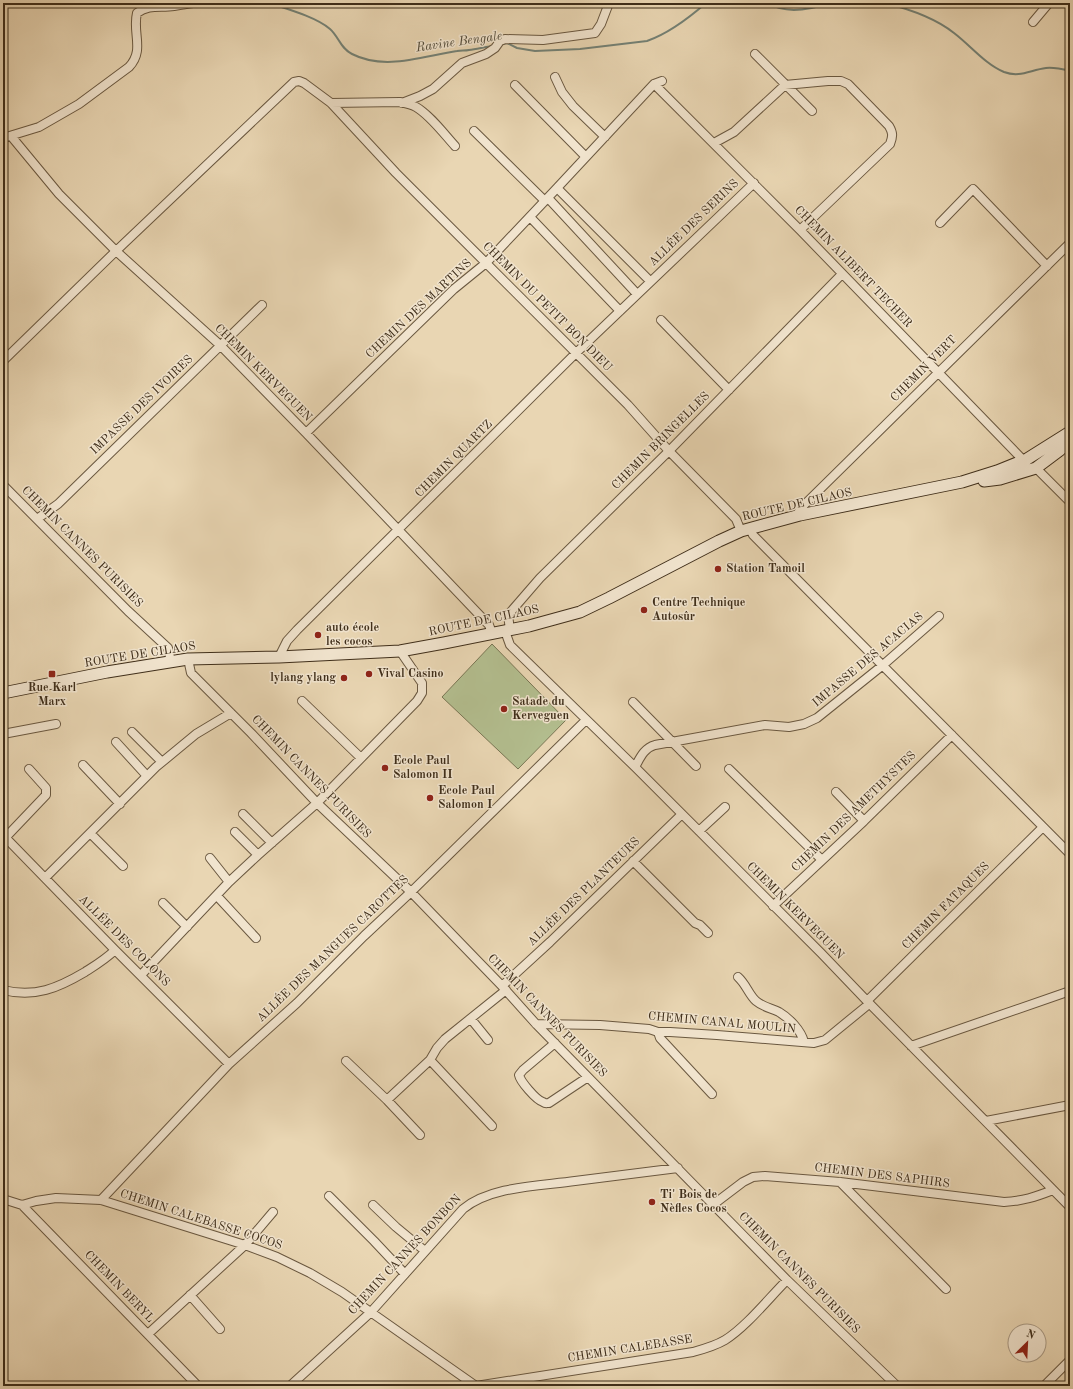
<svg xmlns="http://www.w3.org/2000/svg" width="1073" height="1389" font-family="'Old Standard TT',serif">
<style>
.green{fill:#b3be8f;stroke:#797654}
.lines{fill:none;stroke-linecap:round;stroke-linejoin:round}
.stream{stroke:#748175;stroke-width:2}
.minor-casing{stroke:#6a5840;stroke-width:10}
.secondary-casing{stroke:#3f2e1a;stroke-width:13}
.minor{stroke:#f1e4ce;stroke-width:8}
.secondary{stroke:#f1e4ce;stroke-width:11}
.poi-dot{fill:#8f2418;stroke:#f1e4ce;stroke-width:1.5}
.labels{text-anchor:middle;dominant-baseline:central;stroke-width:3;stroke-linejoin:round;paint-order:stroke}
.street-label{font-size:12px;fill:#3f2e1a;stroke:#f1e4ce}
.poi-label{font-size:12px;font-weight:bold;fill:#3f2e1a;stroke:#f1e4ce;text-anchor:start}
.water-label{font-size:13px;font-style:italic;fill:#514a38;stroke:#f1e4ce}
</style>
<rect width="100%" height="100%" fill="#e9d6b3"/>
<filter id="stains"><feTurbulence type="fractalNoise" baseFrequency=".005" numOctaves="4"/><feColorMatrix values="0 0 0 0 .2 0 0 0 0 .09 0 0 0 0 .02 0 0 0 .5 -.17"/></filter>
<radialGradient id="worn" r=".72"><stop offset=".6" stop-color="#630" stop-opacity="0"/><stop offset="1" stop-color="#630" stop-opacity=".3"/></radialGradient>
<!-- green -->
<path class="green" d="M492,644l74,76 -48,49 -76,-72z"/>
<g class="lines">
<!-- stream -->
<path class="stream" d="M269,3c18,6 47,14 61,26 9,8 10,19 22,25 33,17 71,2 105,-3 4,-1 8,0 12,-1 8,-1 16,-3 24,-4
M768,3c18,12 44,6 62,0
M885,3c24,6 49,14 69,30 17,13 31,31 50,39 16,6 26,-2 42,-4 8,-1 16,1 24,3
M503,44l4,-1 10,5 18,3 45,-2 67,-8c20,-7 43,-24 59,-38"/>
<defs>
<path id="minor" d="M1033,22l16,-19
M755,54l57,57
M555,77l7,15 11,14 32,31
M654,84l146,146 226,233
M515,85l71,72
M331,103l69,-1c5,1 11,2 16,5 14,8 28,27 39,39
M402,103l18,-7 13,-7 29,-26 24,-9 9,-6 5,-7 5,-2 38,1 52,-7 6,-9 8,-21
M474,131l71,70
M11,136l48,58 57,57 104,94 86,88 183,192 3,8
M3,138l36,-11 40,-23 50,-37c16,-17 3,-34 8,-54 12,-9 23,-5 37,-7 6,-1 12,-2 19,-3
M714,143l20,-11 51,-47 43,-4h13l7,3 41,42c4,7 4,10 1,18l-90,86
M557,188l93,93
M548,198l89,96
M530,217l90,94
M940,223l33,-34 74,77
M661,320l68,70
M3,361l113,-110 178,-169 5,-1 5,2 27,20 65,70 232,232 41,46 67,68 5,12
M306,433l148,-144 32,-26 71,-75 97,-104 8,-3
M1036,468l34,34
M3,485l125,126 40,37 3,14
M800,515l-1,-4 6,-7 265,-261
M37,519l21,-15 204,-199
M750,529l3,6 317,319
M510,630l-2,-15 32,-37 129,-127 173,-177
M505,631l5,14 125,122 186,186 46,48 203,206
M279,657l8,-16 10,-11 279,-277 178,-170
M188,659l3,14 60,60 66,70 94,89 91,94 34,38 251,256 110,106
M302,701l59,57
M633,702l63,64
M132,732l30,30
M3,734l53,-10
M116,742l31,34
M83,765l37,39
M635,767c5,-9 9,-19 20,-22l110,-20 24,2 15,-3 13,-6 66,-53 56,-49
M729,769l93,91
M836,792l28,29
M243,814l29,29
M699,831l26,-24
M235,832l23,23
M90,833l33,33
M3,835l112,115 114,114
M6,837l40,-42v-7l-17,-19
M210,858l19,24
M633,861l62,62 5,2 8,8
M45,878l111,-111 40,-33 35,-21
M217,896l39,42
M163,903l24,24
M773,906l91,-85 88,-86
M141,975l88,-93 29,-27 59,-52 100,-102 5,-8v-10l-22,-32
M738,977c8,7 11,18 18,24 7,6 15,7 23,11 10,6 22,18 25,30
M502,986l48,-44 132,-128
M3,990c32,8 55,-2 82,-18 11,-7 21,-13 30,-22
M867,1001l176,-174
M471,1019l17,21
M536,1024l64,1 49,4 9,3h12l47,3 97,8 11,-3 44,-36
M658,1032l2,6 52,56
M555,1043l-32,27 -4,5c1,6 17,25 24,27 3,2 3,1 6,1l39,-26
M911,1046l159,-55
M430,1060l62,66
M346,1061l41,39 33,35
M387,1100l43,-40 7,-12 8,-9 61,-49
M986,1121l84,-16
M840,1182l106,107
M329,1196l45,45 31,33
M3,1199l19,6 14,-4 20,-3 45,2 144,45 32,12 33,16 32,19 134,94
M101,1200l128,-136 68,-61 67,-67 47,-44 175,-172
M714,1204l29,-22 10,-5 12,-1 75,6 164,20c19,-1 31,-5 49,-12
M22,1205l176,181
M373,1205l23,22 29,24
M190,1295l30,34
M148,1334l97,-89 28,-33
M290,1386l81,-74 92,-103c28,-23 77,-23 112,-28 34,-4 69,-9 103,-13
M476,1386l217,-34c11,-3 22,-6 32,-12 21,-13 44,-42 62,-60
M1044,1386l26,-26"/>
<path id="secondary" d="M984,481l16,-2 36,-11 24,-18 10,-10
M3,693l104,-21 81,-13 91,-2 121,-6 44,-8 85,-17 51,-14 29,-14 110,-57 22,-10 59,-16 162,-33 35,-11 30,-12 43,-27"/>
</defs>
<!-- minor casing -->
<use href="#minor" class="minor-casing"/>
<!-- secondary casing -->
<use href="#secondary" class="secondary-casing"/>
<!-- minor -->
<use href="#minor" class="minor"/>
<!-- secondary -->
<use href="#secondary" class="secondary"/>
</g>
<!-- markers -->
<g class="poi-dot">
<circle cx="718" cy="569" r="4"/>
<circle cx="644" cy="610" r="4"/>
<circle cx="318" cy="635" r="4"/>
<rect x="48" y="670" width="8" height="8" rx="2"/>
<circle cx="369" cy="674" r="4"/>
<circle cx="344" cy="678" r="4"/>
<circle cx="504" cy="709" r="4"/>
<circle cx="385" cy="768" r="4"/>
<circle cx="430" cy="798" r="4"/>
<circle cx="652" cy="1202" r="4"/>
</g>
<g class="labels">
<!-- street labels -->
<g class="street-label">
<text transform="translate(694 223) rotate(-44)">ALLÉE DES SERINS</text>
<text transform="translate(853 267) rotate(46)">CHEMIN ALIBERT TECHER</text>
<text transform="translate(547 307) rotate(45)">CHEMIN DU PETIT BON DIEU</text>
<text transform="translate(419 309) rotate(-43)">CHEMIN DES MARTINS</text>
<text transform="translate(924 369) rotate(-45)">CHEMIN VERT</text>
<text transform="translate(263 373) rotate(45)">CHEMIN KERVEGUEN</text>
<text transform="translate(142 405) rotate(-44)">IMPASSE DES IVOIRES</text>
<text transform="translate(661 441) rotate(-45)">CHEMIN BRINGELLES</text>
<text transform="translate(454 459) rotate(-45)">CHEMIN QUARTZ</text>
<text transform="translate(797 505) rotate(-13)">ROUTE DE CILAOS</text>
<text transform="translate(82 547) rotate(45)">CHEMIN CANNES PURISIES</text>
<text transform="translate(484 621) rotate(-12)">ROUTE DE CILAOS</text>
<text transform="translate(140 655) rotate(-9)">ROUTE DE CILAOS</text>
<text transform="translate(868 660) rotate(-40)">IMPASSE DES ACACIAS</text>
<text transform="translate(311 777) rotate(46)">CHEMIN CANNES PURISIES</text>
<text transform="translate(854 812) rotate(-44)">CHEMIN DES AMETHYSTES</text>
<text transform="translate(584 892) rotate(-44)">ALLÉE DES PLANTEURS</text>
<text transform="translate(946 906) rotate(-45)">CHEMIN FATAQUES</text>
<text transform="translate(795 911) rotate(45)">CHEMIN KERVEGUEN</text>
<text transform="translate(124 941) rotate(45)">ALLÉE DES COLONS</text>
<text transform="translate(333 949) rotate(-44)">ALLÉE DES MANGUES CAROTTES</text>
<text transform="translate(547 1016) rotate(46)">CHEMIN CANNES PURISIES</text>
<text transform="translate(722 1023) rotate(5)">CHEMIN CANAL MOULIN</text>
<text transform="translate(882 1176) rotate(7)">CHEMIN DES SAPHIRS</text>
<text transform="translate(201 1220) rotate(18)">CHEMIN CALEBASSE COCOS</text>
<text transform="translate(405 1255) rotate(-47)">CHEMIN CANNES BONBON</text>
<text transform="translate(799 1273) rotate(45)">CHEMIN CANNES PURISIES</text>
<text transform="translate(119 1287) rotate(46)">CHEMIN BERYL</text>
<text transform="translate(630 1349) rotate(-9)">CHEMIN CALEBASSE</text>
</g>
<!-- poi labels -->
<g class="poi-label">
<text x="726" y="569">Station Tamoil</text>
<text x="652" y="603">Centre Technique<tspan x="652" dy="14">Autosûr</tspan></text>
<text x="326" y="628">auto école<tspan x="326" dy="14">les cocos</tspan></text>
<text x="377" y="674">Vival Casino</text>
<text x="336" y="678" text-anchor="end">lylang ylang</text>
<text x="52" y="688" text-anchor="middle">Rue Karl<tspan x="52" dy="14">Marx</tspan></text>
<text x="512" y="702">Satade du<tspan x="512" dy="14">Kerveguen</tspan></text>
<text x="393" y="761">Ecole Paul<tspan x="393" dy="14">Salomon II</tspan></text>
<text x="438" y="791">Ecole Paul<tspan x="438" dy="14">Salomon I</tspan></text>
<text x="660" y="1195">Ti' Bois de<tspan x="660" dy="14">Nèfles Cocos</tspan></text>
</g>
<!-- water labels -->
<g class="water-label">
<text transform="translate(459 42) rotate(-8)">Ravine Bengale</text>
</g>
</g>
<!-- margin -->
<rect width="1073" height="1389" fill="none" stroke="#e9d6b3" stroke-width="16"/>
<rect x="4" y="4" width="1065" height="1381" fill="none" stroke="#3f2e1a" stroke-width="2"/>
<rect x="8" y="8" width="1057" height="1373" fill="none" stroke="#3f2e1a"/>
<!-- north arrow -->
<g transform="translate(1027 1343) rotate(24)"><circle r="19" fill="#f1e4ce" stroke="#aa9b86"/>
<path d="M0-3L7 15L0 10L-7 15Z" fill="#8f2418"/>
<text y="-6" font-size="11" font-weight="bold" text-anchor="middle" fill="#3f2e1a">N</text>
</g>
<rect width="100%" height="100%" filter="url(#stains)"/>
<rect width="100%" height="100%" fill="url(#worn)"/>
</svg>
